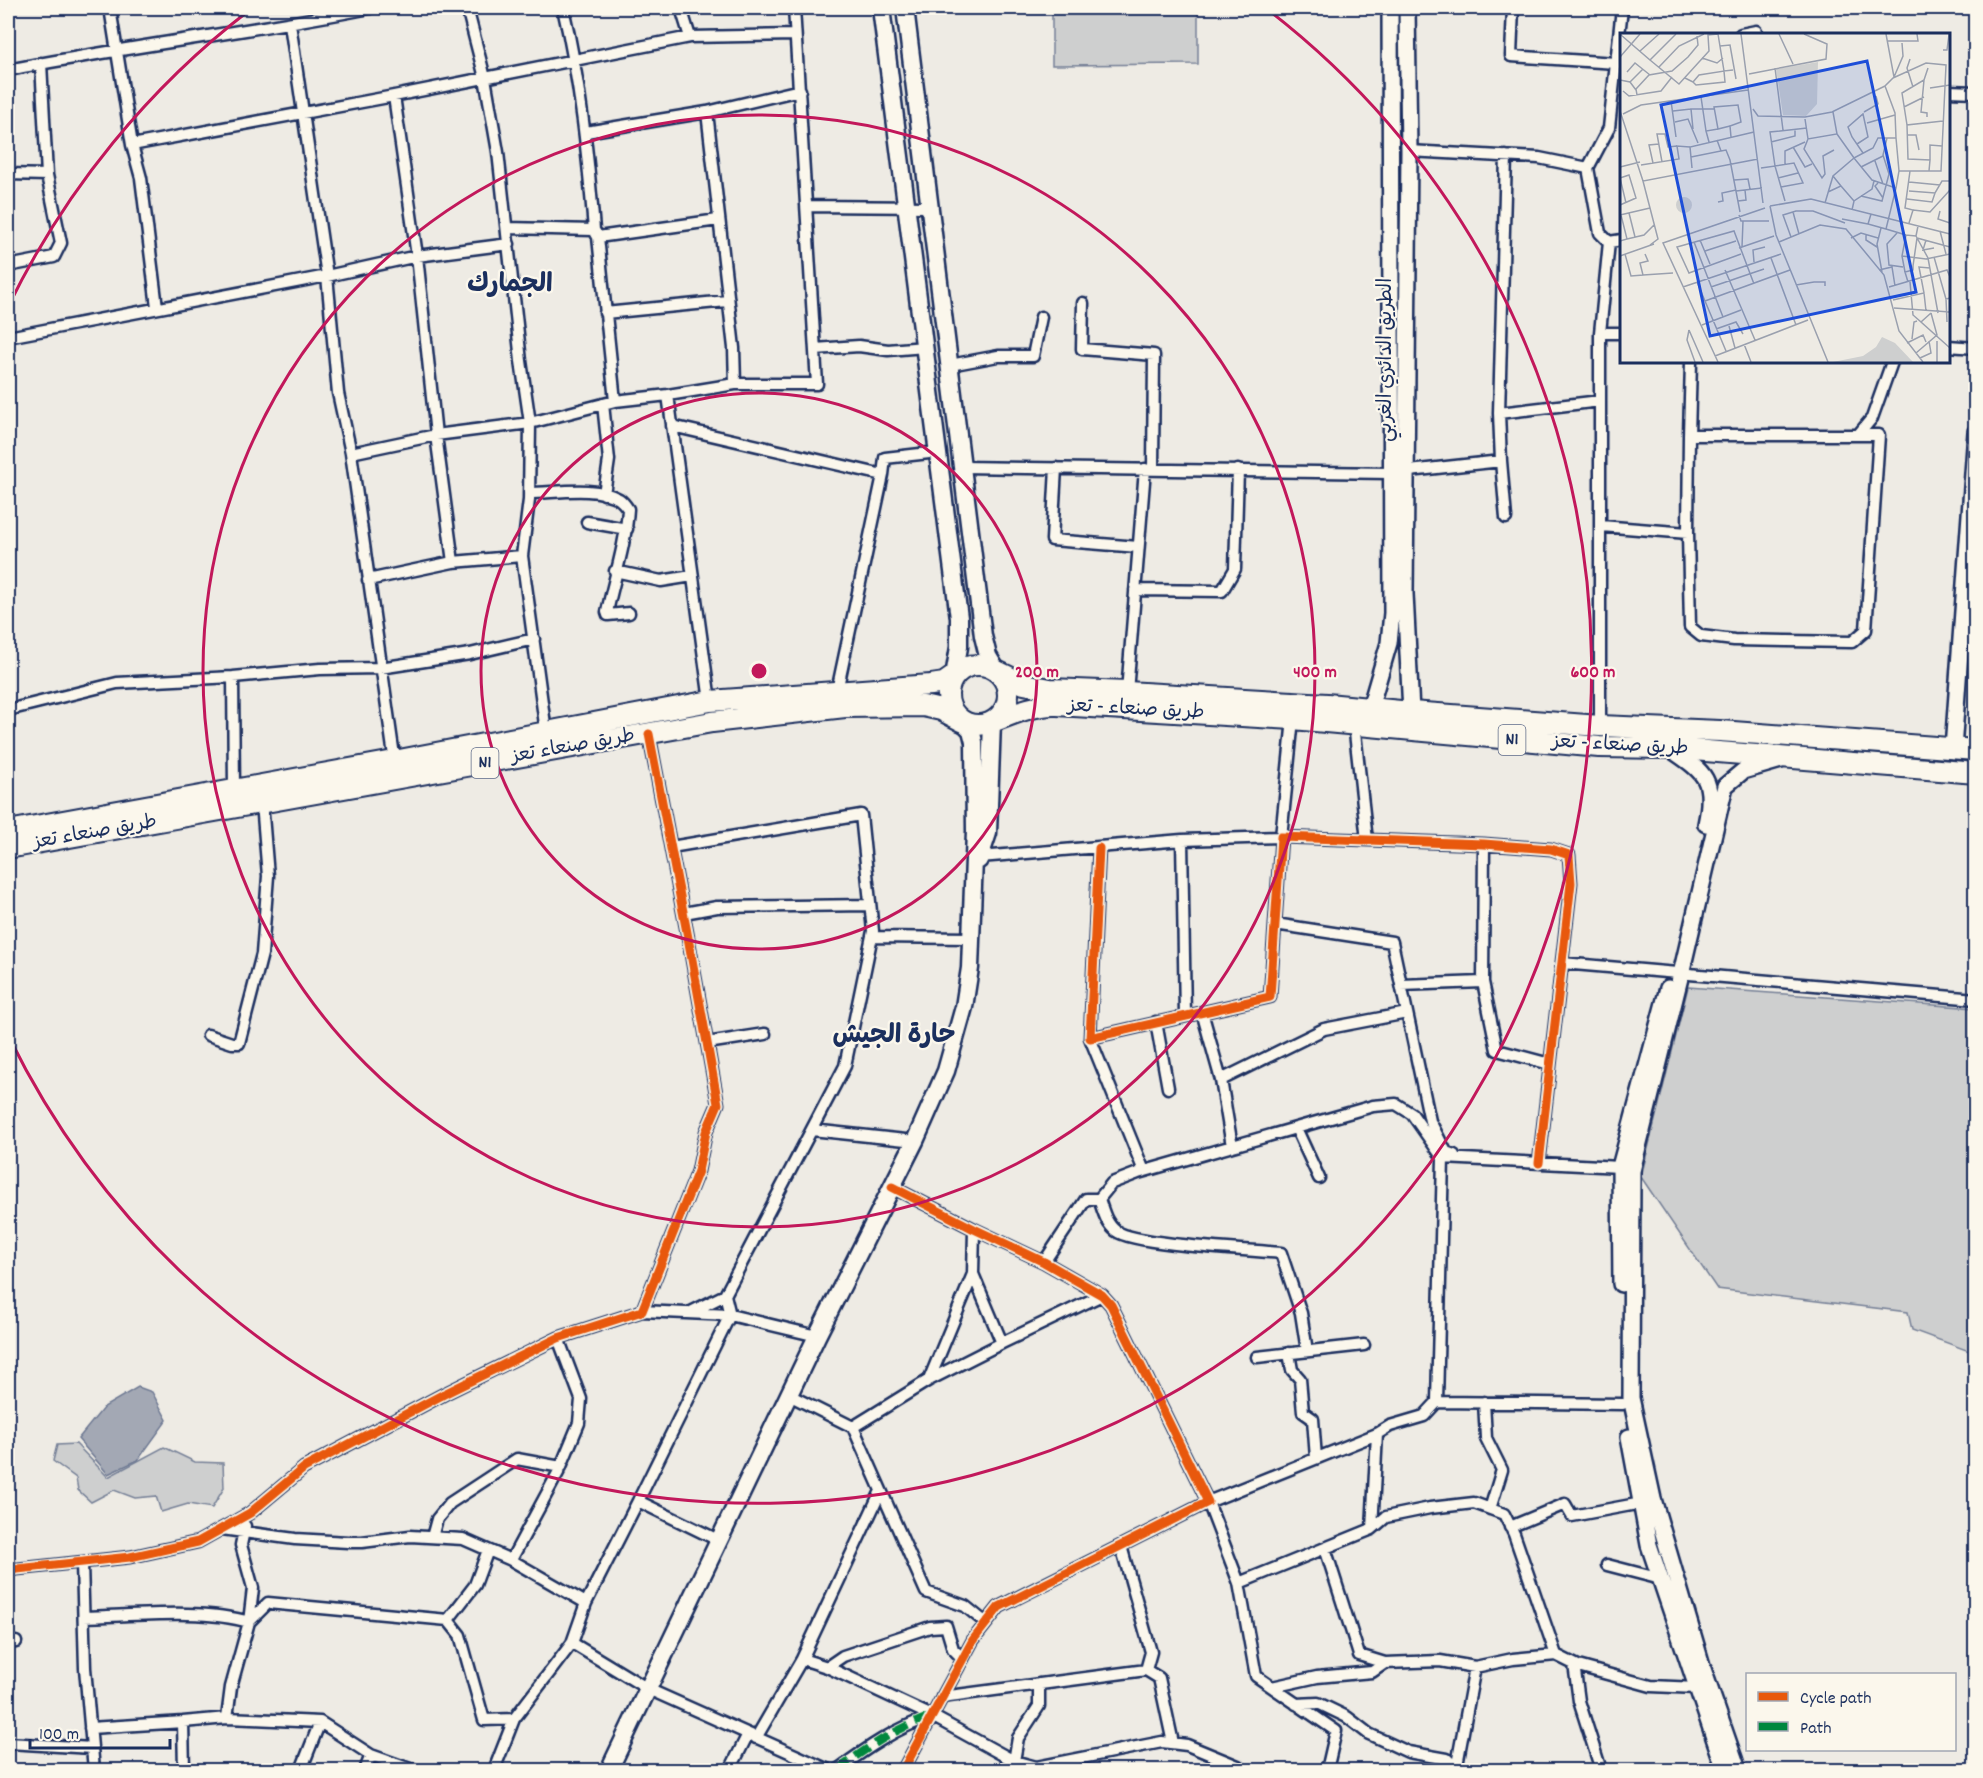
<svg xmlns="http://www.w3.org/2000/svg" width="1983" height="1778" font-family="Dekko,'Playpen Sans Arabic',sans-serif">
<style>
.green{fill:#cecfcf;stroke:#747f96;stroke-width:1.5}
.water{fill:#a3a8b4;stroke:#6d7892;stroke-width:1.5}
.lines{fill:none;stroke-linecap:round;stroke-linejoin:round}
.street-casing{stroke:#1b2f5e;stroke-width:15}
.secondary-casing{stroke:#1b2f5e;stroke-width:20}
.primary-casing{stroke:#1b2f5e;stroke-width:21}
.highway-casing{stroke:#1b2f5e;stroke-width:24}
.street{stroke:#fbf7ec;stroke-width:10}
.secondary{stroke:#fbf7ec;stroke-width:15}
.primary{stroke:#fbf7ec;stroke-width:16}
.highway{stroke:#fbf7ec;stroke-width:20}
.quiet{stroke:#00873e;stroke-width:8;stroke-dasharray:15 8;stroke-linecap:butt}
.cycleway-casing{stroke:#fbf7ec;stroke-width:13}
.cycleway{stroke:#e8590c;stroke-width:9}
.ring{fill:none;stroke:#c2185b;stroke-width:3}
.labels{text-anchor:middle;dominant-baseline:central;stroke-width:4.5;stroke-linejoin:round;paint-order:stroke}
.shield{fill:#fbf7ec;stroke:#5e6b89;stroke-width:1.5}
.shield-label{font-size:18px;font-weight:bold;fill:#1b2f5e}
.street-label{font-size:20px;fill:#1b2f5e;stroke:#fbf7ec}
.district-label{font-size:26px;font-weight:bold;fill:#1b2f5e;stroke:#fbf7ec}
.inset-road{fill:none;stroke:#9aa0ae;stroke-width:1.5}
.view{fill:#1d4ed8;fill-opacity:0.15;stroke:#1d4ed8;stroke-width:3}
.inset-edge{fill:none;stroke:#1b2f5e;stroke-width:3}
.centre{fill:#c2185b;stroke:#fbf7ec;stroke-width:3}
.ring-label{font-size:18px;text-anchor:middle;font-weight:bold;fill:#c2185b;stroke:#fbf7ec;stroke-width:4.5;stroke-linejoin:round;paint-order:stroke}
</style>
<rect width="100%" height="100%" fill="#eeebe4"/>
<filter id="ink" filterUnits="userSpaceOnUse"><feTurbulence type="fractalNoise" baseFrequency=".0167" numOctaves="2"/><feDisplacementMap in="SourceGraphic" scale="12" xChannelSelector="R" yChannelSelector="G"/><feConvolveMatrix kernelMatrix="1 2 1 2 8 2 1 2 1" color-interpolation-filters="sRGB"/></filter>
<g filter="url(#ink)">
<!-- green -->
<path class="green" d="M1052,8h146v56l-146,1z
M1688,987l287,21v349l-3,-5 -60,-22 -4,-18 -191,-23 -76,-112z
M76,1444l32,33 56,-30 31,15 28,1 1,25 -12,20 -24,-4 -27,8 -5,-16 -21,2 -21,-8 -23,12 -13,-12 -2,-12 -23,-17 4,-16z"/>
<!-- water -->
<path class="water" d="M138,1387l14,5 15,28 -29,40 -30,14 -30,-35 26,-32z"/>
<g class="lines">
<defs>
<path id="street" d="M110,8l22,137 9,33 16,129
M467,8l18,70 13,74 23,209 9,62 -1,77 -7,56 24,176
M563,8c17,73 25,147 31,222l4,7 17,164
M681,8l9,29
M1513,8l-2,48 105,7 -7,65 -21,40
M290,24l37,252 11,117 13,60 44,310
M1741,34l15,-3
M1616,63l6,-55
M8,70c120,-24 242,-38 362,-62
M1948,91l28,1
M394,96l23,160 19,179 17,127
M707,112l27,236 1,36
M586,132l121,-20 93,-22
M132,145l262,-49 296,-59 105,-2
M1409,151l130,7 49,10 12,65 9,9 -9,91v393
M1506,156l-7,257 101,-12
M8,174l39,1
M807,206l124,1
M507,228l87,2
M598,237l120,-17
M1609,242l13,-2
M8,266l46,-9 7,-14 -14,-68 -6,-112
M1083,303l-1,46 72,6 -1,114
M605,313l122,-12
M1600,333h22
M8,337l319,-61 90,-20 92,-12
M1948,346l28,2
M815,349l44,-3 29,4 37,-3
M950,365l48,-9h35l8,-39
M668,395l42,306
M603,404l6,56 -5,34
M672,426l211,49
M1689,435l2,-73
M1858,435l14,-17 20,-56
M351,453l85,-18 94,-12 85,-22 53,-6 67,-11h82l-23,-376
M1501,461l5,57
M962,467l429,6 110,-12 -2,-48
M1056,468l-4,72 86,7
M529,493c26,0 67,-8 90,6 3,2 7,7 9,10 -2,34 -14,70 -21,103l1,3 21,-2
M587,522l40,7
M1601,526l87,7 2,94 11,9 33,4 118,2 14,-12 13,-195h-190l-1,98
M615,571l46,10 31,-5
M368,580l85,-18 69,-6
M1135,590l87,1 13,-22 3,-99
M233,677l1,113
M837,691l46,-216 2,-17 53,-6
M1127,692l18,-223
M8,710l109,-27 116,-6 87,-8 60,-1 90,-14 64,-15
M1354,724l13,116
M1182,840l3,176
M1484,844l-1,138 14,68 53,14
M671,847l190,-32 12,116 -28,135 -120,229 -34,17
M1099,848l-9,190 180,-41 11,-160 203,7 67,5 18,6 2,28 -32,280
M980,857l202,-17 99,-3 12,-118
M684,913l33,-6 153,-2
M1275,924l117,18 38,179 16,31 8,3
M872,937l100,1
M1562,963l414,36
M1401,985l82,-3
M1202,1012l19,68
M1156,1022l12,66
M208,1035l24,8h7l23,-89 6,-78 -6,-73
M1090,1038l54,133
M707,1043l58,-9
M1296,1128l23,50
M812,1130l103,11
M1232,1146l-11,-66 103,-51 83,-16
M1620,1167l-177,-9 -6,244 186,2
M892,1187l82,42 70,33 58,33 9,10 97,197 -209,105 -26,33 -70,130
M974,1229l-1,45 29,69 100,-48
M1044,1262l42,-63h13
M642,1311l88,4 87,21
M1307,1351l-6,-38 -20,-60c-30,-3 -146,-8 -165,-22 -10,-7 -13,-21 -17,-32l13,-16 26,-10 235,-67 23,-2 16,10 31,44
M1289,1353l3,17 8,9 3,33 10,7 3,39
M1257,1357l107,-12
M929,1380l44,-106
M789,1395l64,32 73,165 39,14 21,17
M1484,1402l2,36 16,32 -12,39
M853,1427l76,-47 73,-37
M881,1491l-79,168 25,8 105,49 82,45 22,6 126,-25 25,3 51,21 5,4
M638,1501l92,-186 -5,-20
M1510,1527l55,-23 7,12 70,-13
M222,1529l73,10 53,3h14l48,-6 53,3 48,21 75,43
M1372,1529l5,-95
M432,1537l5,-18 13,-16 67,-44 44,8
M720,1541l-82,-40 -52,102 -14,40 76,46 181,81
M1121,1546l30,106 -5,18
M511,1560l48,-89 20,-48 2,-24 -23,-61
M82,1563l3,105 9,102
M1607,1565l54,14
M8,1570l122,-13 68,-15 52,-29 54,-45 142,-75 112,-55 84,-27 56,-140 8,-39 12,-28 -29,-161 -40,-209
M1239,1583l133,-54 14,-12 44,-9 44,-5 30,11 10,20 42,121 -43,4 -38,8 -35,-6 -55,2 -26,-8 -34,-107
M84,1617c49,-1 119,-9 165,5l4,-34 -12,-43 4,-19
M448,1620l27,-35 13,-35
M8,1643l8,-1
M1556,1655l22,11 73,20 46,2
M1574,1664l5,37 22,69
M827,1667l16,-11 87,-29 16,-1 7,23 10,10
M1272,1687l45,-10 55,-5 13,-9
M942,1697l204,-27 13,8 14,65
M1296,1704l22,-1 29,14 22,17 39,18 39,7 9,9
M227,1718l4,-31 18,-65 19,-19 180,17 12,15 24,85 30,-1
M183,1722l44,-4 93,4 51,33 42,15
M90,1728l93,-6 1,48
M756,1738l46,-79
M8,1743l84,5
M1014,1761l4,-23 21,-32v-22
M301,1770l19,-48
M365,1770l6,-15
M494,1770l20,-51 58,-76
M730,1770l18,-36
M837,1770c30,-22 59,-42 95,-54
M1327,1770l9,-39 -80,-55 -17,-93 -31,-81 169,-68 13,-8 34,-10 13,-14
M1456,1770l19,-103"/>
<path id="secondary" d="M1407,8l2,143 -4,443 6,118
M1370,708l19,-65 3,-30 -2,-605
M1669,748c35,24 47,30 37,76
M1953,749l23,-317
M1621,1284l-1,-117 48,-179
M1629,1437l20,108 76,225
M1738,1770l-35,-101 -50,-170 -22,-101 1,-227 49,-197 44,-188 18,-15 38,-11"/>
<path id="primary" d="M881,8l78,610v29l-5,29
M905,8l78,628 5,20 9,15
M979,860l9,-27 4,-111
M609,1770l208,-434 98,-195 31,-70 18,-64 6,-39 5,-137 -1,-89 -3,-12 -9,-9"/>
<path id="highway" d="M948 695a30 30 0 1 1 60 0a30 30 0 1 1-60 0Z
M997,671l27,13 26,5 77,3 200,12 84,8 189,14 120,5 256,19
M992,722c21,-8 43,-18 65,-17l236,14 306,28 70,1 307,25
M8,831l386,-70 316,-60 221,-16 13,-2 10,-7
M8,848l704,-126 133,-15 78,-1 18,4 21,11"/>
</defs>
<!-- street casing -->
<use href="#street" class="street-casing"/>
<!-- secondary casing -->
<use href="#secondary" class="secondary-casing"/>
<!-- primary casing -->
<use href="#primary" class="primary-casing"/>
<!-- highway casing -->
<use href="#highway" class="highway-casing"/>
<!-- street -->
<use href="#street" class="street"/>
<!-- secondary -->
<use href="#secondary" class="secondary"/>
<!-- primary -->
<use href="#primary" class="primary"/>
<!-- highway -->
<use href="#highway" class="highway"/>
<!-- quiet -->
<path class="quiet" d="M837,1770c30,-22 59,-42 95,-54"/>
<defs>
<path id="cycleway" d="M1099,848l-9,190 180,-41 11,-160 203,7 67,5 18,6 2,28 -32,280
M892,1187l82,42 70,33 58,33 9,10 97,197 -209,105 -26,33 -70,130
M8,1570l122,-13 68,-15 52,-29 54,-45 142,-75 112,-55 84,-27 56,-140 8,-39 12,-28 -29,-161 -40,-209"/>
</defs>
<!-- cycleway casing -->
<use href="#cycleway" class="cycleway-casing"/>
<!-- cycleway -->
<use href="#cycleway" class="cycleway"/>
</g>
</g>
<!-- distance rings -->
<g class="ring">
<circle cx="759" cy="671" r="278"/>
<circle cx="759" cy="671" r="556"/>
<path d="M9 305A834 834 0 0 1 251 9M1267 9A834 834 0 1 1 9 1037"/>
</g>
<g class="labels">
<!-- shield labels -->
<g class="shield">
<rect x="1498.5" y="725" width="27" height="30" rx="4.5"/>
<rect x="471.5" y="748" width="27" height="30" rx="4.5"/>
</g>
<g class="shield-label">
<text x="1512" y="740">N1</text>
<text x="485" y="763">N1</text>
</g>
<!-- street labels -->
<g class="street-label">
<text transform="translate(1387 360) rotate(-90)">الطريق الدائري الغربي</text>
<text transform="translate(1136 710) rotate(3)">طريق صنعاء - تعز</text>
<text transform="translate(1620 746) rotate(3)">طريق صنعاء - تعز</text>
<text transform="translate(573 747) rotate(-10)">طريق صنعاء تعز</text>
<text transform="translate(95 833) rotate(-10)">طريق صنعاء تعز</text>
</g>
<!-- district labels -->
<g class="district-label">
<text x="510" y="285">الجمارك</text>
<text x="894" y="1036">حارة الجيش</text>
</g>
</g>
<!-- overview -->
<g transform="translate(1620 33)">
<rect width="330" height="330" fill="#eeebe4"/>
<path d="M198,29l-1,42 -11,12 -23,-1 -7,-46zM56 172a8 8 0 1 1 16 0a8 8 0 1 1-16 0ZM262,304l13,6 18,19h-80l30,-6 13,-9z" fill="#cecfcf"/>
<path class="inset-road" d="M98,1l6,37 9,-1M121,1l22,169M159,1l14,30M266,1l8,43 -9,9 10,27 1,25M1,2l29,25 26,-26M268,8h30l-1,-7M100,13l10,-1 6,34M323,17h4l2,-16M20,18l19,-17M0,24l20,-23M82,25l15,5 6,-5M290,26l-3,9 6,19M30,27l29,24 30,-33 -1,-16 10,-1M39,34l20,-21 25,-12M155,35l8,62M7,39l8,-9 15,12M129,41l77,-15 1,-15 -23,-10M274,44l9,-21 -1,-13M65,45l8,4 6,-7 25,-4 1,11 -29,3 -3,-3M273,45l33,-15 20,2 -5,106h-42M0,47l10,2 6,8M304,47l-3,32 6,1v4M10,49l13,-13M310,55l20,-3M3,58l6,5 32,-5 11,-14M17,62l-1,-6 13,-14 23,-4 16,-14 10,-12 -1,-9M81,64l5,34M51,68l5,36M284,74l20,-10M133,76l5,7 47,1 27,-5 53,-26M0,78l23,70M53,78l18,-2M244,79l14,-8 -2,-8M3,81l18,-9 107,-15M185,86l3,20 29,-5 -4,-22M55,89l13,-3 10,24M247,90l28,-8M287,92l-5,-32 22,-13 4,-12M110,93l-12,3 -4,-22 24,-2 3,17 -11,4 1,11M73,96l-2,-20h23M217,101l17,24 19,-10 5,-10h18l3,33 -3,17M288,102h8l3,15M188,106l-4,10 18,29 3,-4 -2,-18 11,-6M89,109l-3,-11 12,-2M151,109l24,-6v-7M237,111l11,-7 -5,-23 -15,13 4,10 11,16M173,114l12,20 7,-3M101,118l5,-1 4,10 10,52M71,124l30,-6 -4,-11M310,127v-15l12,1M255,128l8,23M42,129l-5,-28h8l3,13 9,-1M33,130l-4,-18 10,-1M21,132l38,-6 -2,-13 13,1M165,132v-14l20,-9M0,134l20,-5M241,134l22,-11M72,135l-2,-21 64,-15M141,135l14,-2 10,35M309,138l1,-11 -22,-1 -1,-34 36,-4M0,145l9,-3 7,23 -16,7M0,145l6,25M158,145l20,-5M114,147l14,-1 2,10M289,149l31,3M258,150l-3,3 8,12M221,153l13,15M161,154l22,-4 -9,-20 -19,3 -5,-34 37,-4M116,158l26,-3M289,158l26,2 7,-12h8M208,159l13,-6 -8,-10M241,163l21,5 7,-27 -6,-19 4,-17M287,166l25,3 3,-9M118,168l8,-1 -1,-10M98,169l5,-1 -1,-8 14,-3M205,170l8,-27 21,-18 18,22 24,8 -10,41 -18,-5 3,-10M150,173l41,-7 139,35M150,173l6,29 52,127M232,177l2,-9 18,-12 2,-8M293,177l17,2 20,-22M320,178l-2,8 12,4M173,179l6,22M9,180l6,24M0,182l30,-7M119,182l2,6h28M222,186l26,5M289,190l4,-13 -8,-2 5,-37M298,193l-2,10 12,22 10,55M261,195l-4,16 5,28M266,196l20,6M320,198l6,23M277,200l-10,11 2,21 14,2M246,201v6l11,7M171,204l-8,-22 13,-4h17l32,12M231,205l10,-5 17,5M7,206l17,-4 10,-10M80,207l10,24M306,207l-3,10 11,-2M0,208l7,-2 -6,-24M74,209l29,75M159,209l41,-17 26,4 38,46 15,56 24,31M30,212l8,-6 -15,-58 115,-22M122,214l1,-26M119,215l35,-12M85,218l31,-10M5,221l6,22 12,-1 -3,-12 8,-2 -3,-7M121,221l-52,19 -12,-26 57,-16 20,53M0,223l34,-12M282,223l24,3 24,-5M314,224l12,42 4,-1M151,225l25,67M134,229l-1,-12 12,-3M293,233l4,-28 33,9M105,237l30,70M259,237l13,-3 3,19M285,239l-3,-16 4,-21 10,1M23,242l30,-2M77,249l29,69M288,249l-3,-10 8,-2v-4M290,249l3,33 8,7M176,252l18,-3h11v4M63,254l98,-33M91,254l53,-18M269,254l58,-17 3,7M304,260l2,18M326,266l1,23M273,267l31,-7 -5,-26 11,1M85,268l85,-31M274,275l56,4M311,280l-10,9 29,26M82,292l39,-15M109,293l6,22M96,296l20,-7 7,12M69,297l14,32M69,297l-2,10 8,22M292,306l2,-17 3,-1M287,310l16,-8 3,7M124,311l7,18M296,320l21,-18 -6,-22M95,323l93,-36M300,325l11,-5 -2,-12M98,329l-55,-119 102,-35M317,329v-21"/>
<path class="view" d="M247,28l49,231 -206,44 -49,-231z"/>
<rect width="330" height="330" class="inset-edge"/>
</g>
<circle cx="759" cy="671" r="9" class="centre"/>
<g class="ring-label">
<text x="1037" y="677">200 m</text>
<text x="1315" y="677">400 m</text>
<text x="1593" y="677">600 m</text>
</g>
<!-- margin -->
<rect width="1983" height="1778" fill="none" stroke="#fbf7ec" stroke-width="30"/>
<rect x="15" y="15" width="1953" height="1748" fill="none" stroke="#1b2f5e" stroke-width="2" filter="url(#ink)"/>
<!-- legend -->
<rect x="1746" y="1673" width="210" height="78" fill="#fbf7ec" stroke="#a1a7b3" stroke-width="1.5"/>
<rect x="1758" y="1692" width="30" height="9" fill="#e8590c" stroke="#a1a7b3" stroke-width="1.5"/>
<text x="1800" y="1703" font-size="18" fill="#1b2f5e">Cycle path</text>
<rect x="1758" y="1722" width="30" height="9" fill="#00873e" stroke="#a1a7b3" stroke-width="1.5"/>
<text x="1800" y="1733" font-size="18" fill="#1b2f5e">Path</text>
<!-- scale -->
<path d="M30 1739v9h140v-9" fill="none" stroke="#1b2f5e" stroke-width="3"/>
<text x="39" y="1739" font-size="18" fill="#1b2f5e" stroke="#fbf7ec" stroke-width="4.5" paint-order="stroke">100 m</text>
</svg>
